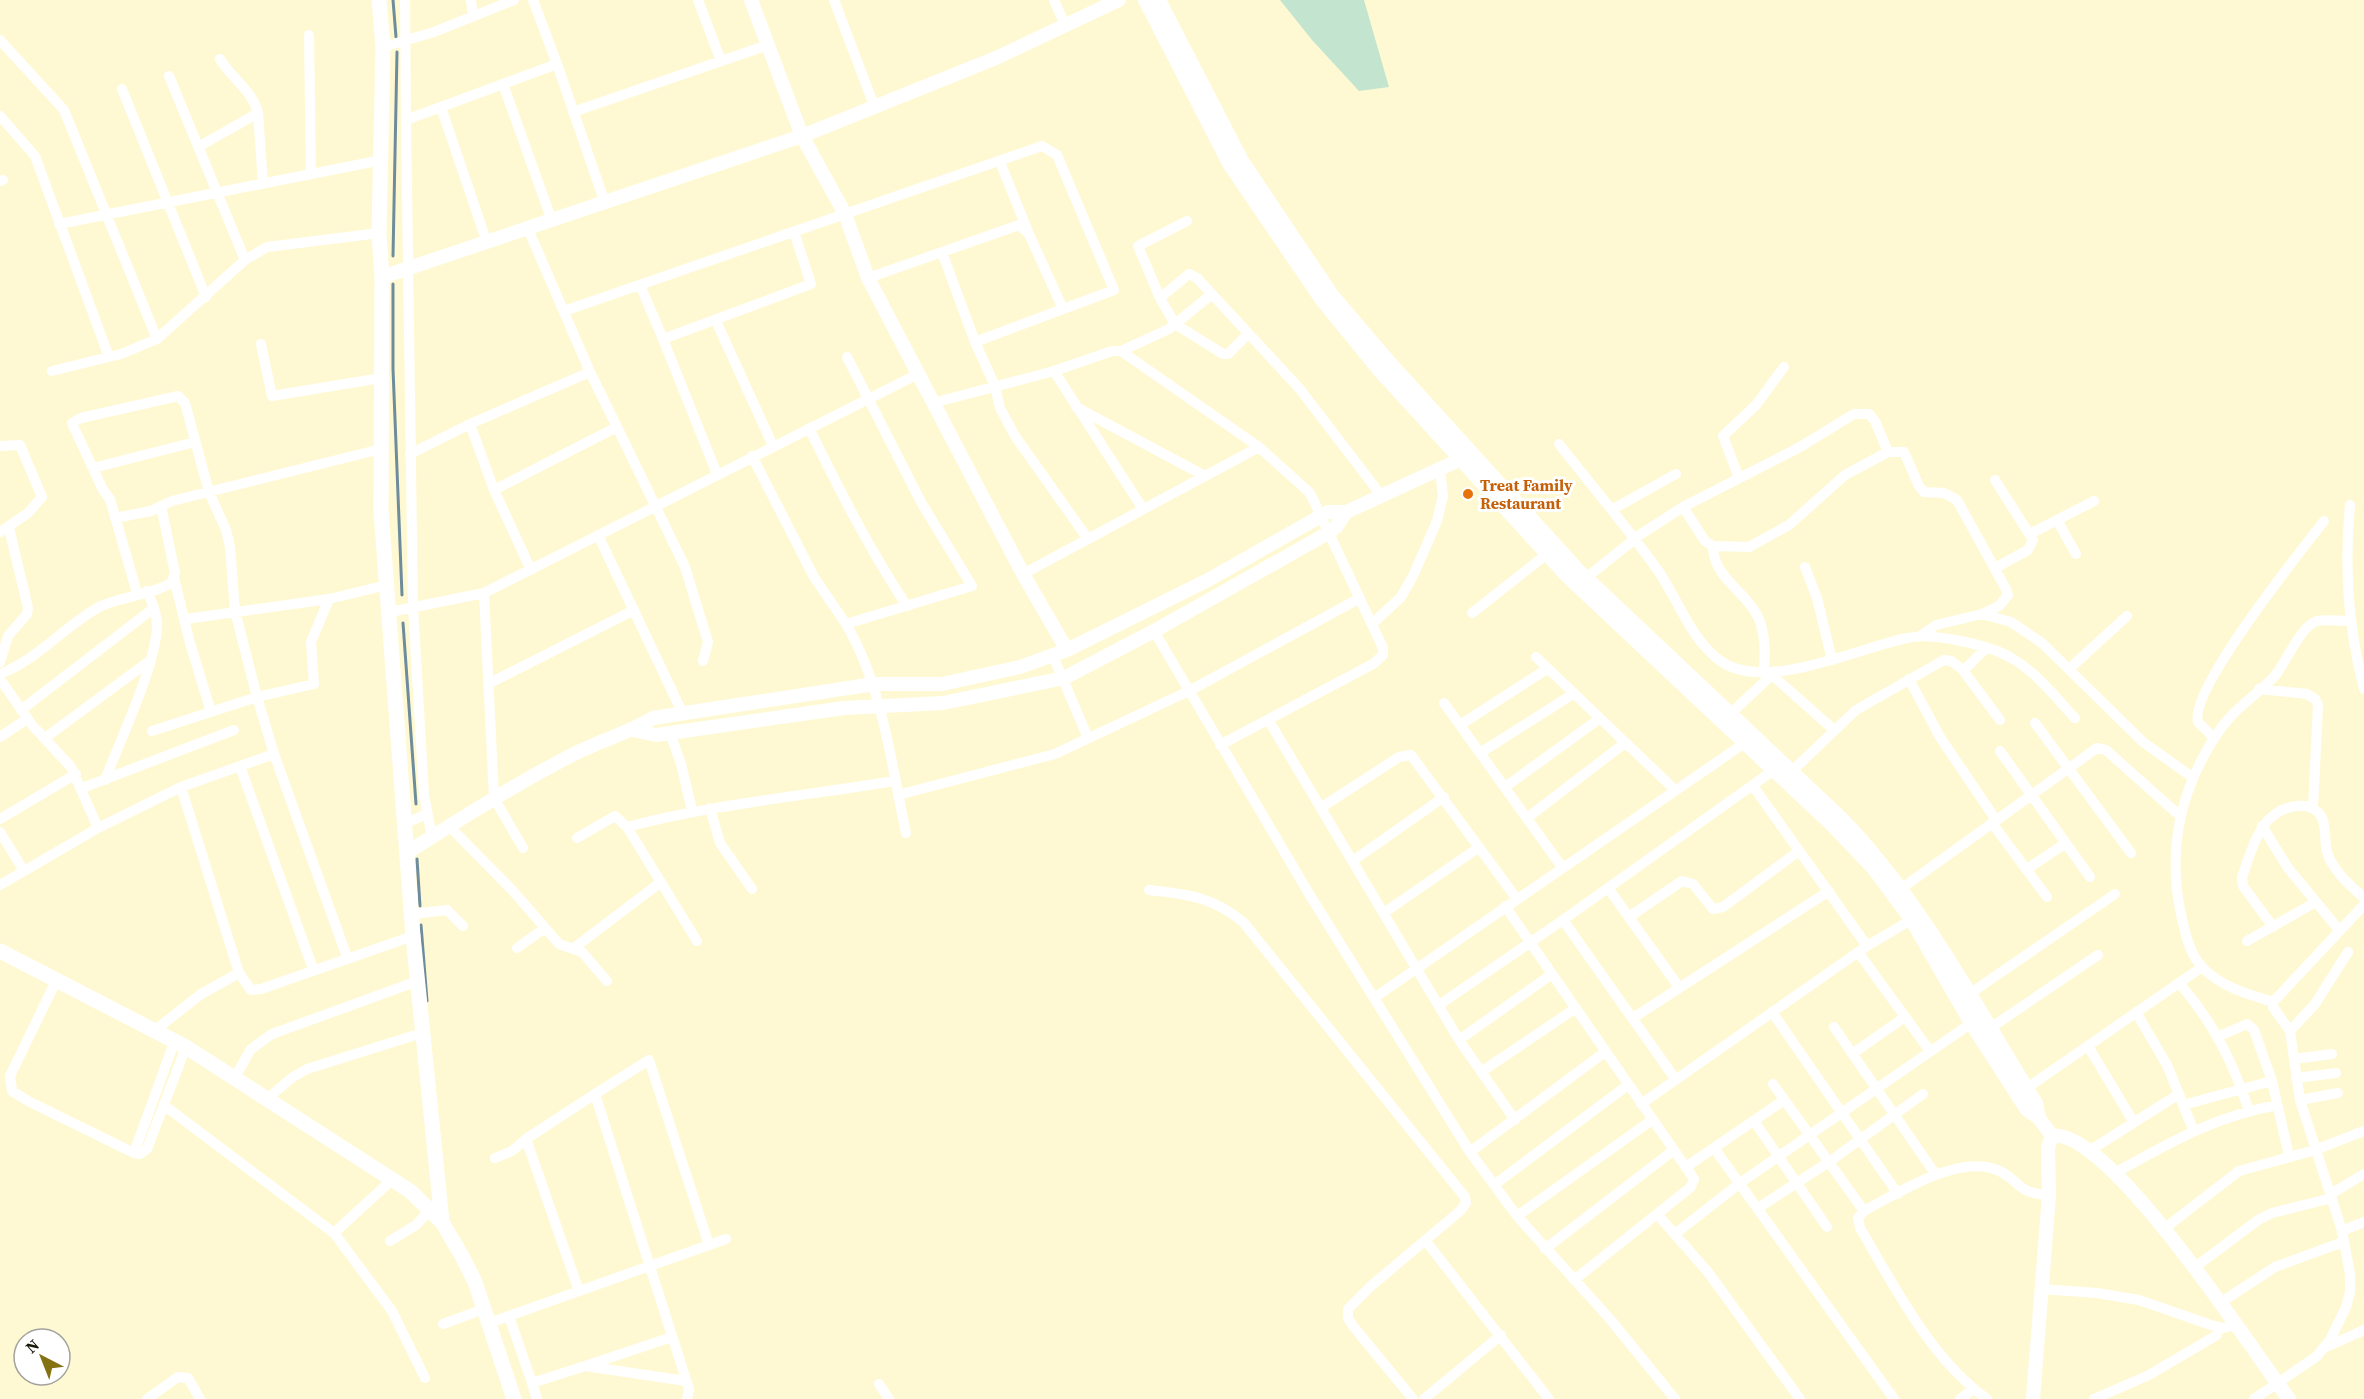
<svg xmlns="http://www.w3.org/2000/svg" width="2364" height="1399" font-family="'Source Serif 4',serif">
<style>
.grass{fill:#c3e5d0}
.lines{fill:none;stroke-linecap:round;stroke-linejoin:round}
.stream{stroke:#6e8c9c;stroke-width:3}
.minor{stroke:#fff;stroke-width:10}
.tertiary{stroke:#fff;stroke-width:14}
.secondary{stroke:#fff;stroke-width:15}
.food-dot{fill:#e8710a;stroke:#fff;stroke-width:2}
.labels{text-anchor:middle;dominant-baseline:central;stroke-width:6;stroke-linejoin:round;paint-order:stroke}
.food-label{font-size:16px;font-weight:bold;fill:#c56008;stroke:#fff;text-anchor:start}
</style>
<rect width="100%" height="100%" fill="#fff9d3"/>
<!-- grass -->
<path class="grass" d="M1280,0h84l25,87 -30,4 -47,-51z"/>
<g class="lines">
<!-- stream -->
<path class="stream" d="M393,0l3,37
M393,256l4,-204
M393,284v85l9,226
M403,623l13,181
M417,859l3,47
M421,925l6,76"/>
<!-- minor -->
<path class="minor" d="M405,0l1,120 151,-56 48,139
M471,0l2,16
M533,0l24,64
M698,0l23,61
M834,0l41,108
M1054,0l11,25
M309,35l2,139
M0,40l64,70 93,229
M383,47l51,-15 80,-32
M220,59c12,20 32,31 38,54
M169,76l76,184
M503,84l49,137
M122,89l84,208
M441,107l46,136
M573,112l195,-67
M0,116l35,40 74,201
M406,120l7,487 11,188 8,42
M198,147l60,-34 5,71
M1000,162l29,72
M0,181l3,-1
M59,224l323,-64
M942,252l33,90
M868,278l151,-53 10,9 34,75
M640,285l23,54
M1160,298l-22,-52 49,-25
M564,311l478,-165 15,9 57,135 -139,52 20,44 5,22 15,28 73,103
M716,321l57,125
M1248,334l-20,20h-5l-48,-30 -15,-26 29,-24 8,4 102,110 82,107
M261,344l11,52 109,-18
M1121,351l48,-22 43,-35
M847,357l74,145 51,84 -126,38c37,63 45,139 60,209
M52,371l69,-17 36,-15 88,-79 22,-13 112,-14
M1054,371l89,138
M590,372l27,55
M933,403l121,-32 58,-20h9l138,96 51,46 73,155v7l-10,9 -153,81
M1076,407l129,69
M470,424l24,66 37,80
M809,428c30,61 60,121 98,178
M1559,444c33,42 67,82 98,125 21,30 34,72 65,93 45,30 136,-14 185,-24 25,-6 84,7 106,21 24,14 43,39 62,59
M0,446l20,-1 22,52 -14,16 -28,19
M410,454l60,-30 120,-52 -62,-143
M752,456l62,121 32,47
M93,468l102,-26
M717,474l-54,-135 148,-55 -17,-52
M1739,478l-16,-42 33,-31 28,-38
M494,490l123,-63 68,140 23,75 -5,19
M2350,505c-6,63 -2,123 14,184
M1683,507l22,34 8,5 36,1 40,-22 56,-50 43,-23h16l15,34 5,6 20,1 13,7 49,89 2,6 -9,11 -17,8
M1613,509l63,-35
M115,518l36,-7 21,-10 209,-52
M2057,520l19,34
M2030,534l64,-33
M598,535l84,177
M1713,546c0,32 33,45 45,71 8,17 7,37 6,56
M1805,567l12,31 15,62
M1995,568l33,-18 5,-10 -38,-60
M1023,574l236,-127
M174,578l16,65 21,69
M1586,578l55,-44 42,-27 117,-60 54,-33h15l6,7 13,31
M137,593l-27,-94 -7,-9 -31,-67 9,-5 97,-22 7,7 24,89 17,38 4,17 5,64 22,86 -105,34
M484,593l10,205 29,50
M390,612l94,-19 434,-219
M1472,613l75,-59
M186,619l143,-20
M1372,624l29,-27 12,-21 24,-55 6,-25 -3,-27
M1154,631l157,266 159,255 47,64 93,103 65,80
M1920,636l16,-11 46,-11 29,8 31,21 101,99 49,35
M1053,656l35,82
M1536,657l139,133
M0,662l8,-26 19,-22 1,-6 -19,-80
M1962,669l38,51
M2069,669l58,-53
M0,674c39,-15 65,-49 101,-68 19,-9 58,-13 71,-24l3,-9 -14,-67
M1772,675l62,55
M0,679l32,46 39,42 27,61
M1909,679l31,58 56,83
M490,683l144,-73
M2259,689l48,5 8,5 3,6 -5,103
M1444,703l118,164
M21,710l133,-102
M1730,714l46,-43
M1269,721l190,319 56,80
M2035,723l96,130
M1460,725l87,-56
M670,733l11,31 11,46
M0,737l27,-18
M45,738l103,-76
M2214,738l-16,-16c-9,-32 102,-170 126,-201
M2000,751l90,126
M1480,753l93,-59
M274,754l73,203
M240,766l73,203
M1791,772l65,-62 88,-50 7,1 11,8 4,-1 20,-20
M105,780c15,-39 51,-115 52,-154 0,-13 -5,-24 -10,-35
M1753,786l114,160
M181,787l58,186 12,17 10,-1 152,-53
M1505,787l94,-68
M82,788l152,-58
M898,795l157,-41 136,-64 169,-92
M1322,807l77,-50 12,-2 106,144
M710,808l10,35 32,46
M1527,818l98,-75
M0,819l76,-45
M406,823l21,-9
M1992,823l55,74
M2262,826l26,42 52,63
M450,827l63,64 46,53 23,8 25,29
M627,827l70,114
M0,832l24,39
M577,838l38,-22 12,11c87,-23 177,-31 267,-46
M1354,860l90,-63
M2027,869l39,-26
M0,885l98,-57 83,-41 93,-33 -17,-57 57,-13 -3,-42 18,-43 58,-14
M1608,888l71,99
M1902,888l195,-140 9,2 73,65
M1149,890c38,4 65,7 95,33l221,274 1,6 -6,8 -89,75 -23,23v9l5,8 60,73
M1505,906l189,273 -3,8 -117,93
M1385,912l93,-64
M412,914l35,-4 16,16
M1629,917l53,-36 11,3 20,25 10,-2 76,-56
M1563,920l113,160
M2273,927l-30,-41 -1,-9c11,-30 18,-67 55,-71 9,-1 19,2 24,10 6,10 3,25 6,36 6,19 23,33 37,46
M2247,941l67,-38
M517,948l28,-20
M574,948l87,-66
M1858,952l72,99
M56,981l-46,95 2,15 16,10 106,52 41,-113
M2179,983c34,39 54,79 70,128
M1968,995l147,-101
M1374,998l375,-258
M2273,1002c-25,-8 -50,-14 -70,-34 -13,-13 -17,-32 -21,-49 -15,-65 -4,-123 31,-179 18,-30 37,-39 60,-62 13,-14 27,-52 44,-57 10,-2 22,0 32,0
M1439,1005l124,-85 215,-153
M1772,1012l126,182
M2136,1012l31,53 26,64
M1633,1018l196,-127
M1834,1027l102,148
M1989,1029l109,-74
M154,1031l47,-37 38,-21
M2290,1031l25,-27 33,-52
M2217,1037l30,-13 7,6 18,51 17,75
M1459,1040l93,-66
M2088,1046l45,75
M1852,1054l53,-37
M2294,1059l38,-5
M1481,1072l95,-64
M235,1077l16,-28 21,-15 146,-53
M2296,1078l40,-5
M1773,1084l91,127
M2027,1088l175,-121
M595,1094l54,-34 60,185
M268,1098l25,-21 14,-8 115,-36
M2300,1100l38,-7
M1641,1104l226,-158 49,-29
M2183,1105l89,-24
M165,1106l169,127 60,-55
M1754,1121l73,106
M1714,1148l180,251
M2089,1151l90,-57
M1470,1152l135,-100
M134,1153l6,1 7,-5 39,-102
M495,1158l17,-7 14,-12
M1686,1167l98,-67
M2115,1173c56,-31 98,-56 162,-68
M1494,1185l134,-100
M2331,1194l33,-20
M1758,1208l71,-46 94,-68
M1657,1214l51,58 92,127
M1517,1216l135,-96
M2165,1228l74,-57 76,-21 49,-19
M2342,1231l22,-9
M334,1233l58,78 33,67
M1675,1234l65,-51 236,-163
M1425,1240l124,159
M390,1241l26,-16 15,-16
M1545,1249l129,-99
M2194,1268l64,-48 14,-7 60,-15
M2041,1289l56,4 42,7 72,25 12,3 12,-3
M579,1291l-53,-152 69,-45 94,295 -2,10
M2220,1303l55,-36 68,-25
M509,1316l23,67
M489,1323l237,-84
M443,1324l41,-15
M672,1337l-87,29 101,15
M2324,1348l40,-18
M879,1384l10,15
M147,1399l31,-22 10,1 12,21
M537,1399l-5,-16 53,-17
M1424,1399l77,-64
M1960,1399l14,-10
M1987,1399c-57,-41 -92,-112 -127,-171l-2,-10 6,-7c34,-18 94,-57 133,-41 25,10 16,23 52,25
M2094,1399l55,-24 68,-40
M2254,1399l62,-42 14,-17 16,-33 4,-15v-18l-8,-43 -42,-131 -10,-69 -17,-24v-5l91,-97"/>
<!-- tertiary -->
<path class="tertiary" d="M751,0l51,136 43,78 23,64 155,296 44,76
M1145,0l85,165 92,135 58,71 188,206 263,247 43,45 37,50 60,104 56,87 12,8 13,18
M1159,0l83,161 90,134 59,69 187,206 262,247c81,83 135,188 196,286l3,15
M382,277l420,-141 194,-78 123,-58
M633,730l23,5 188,-27 99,-5 121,-25 90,-47 174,-98 8,-6 10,-15
M408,852c54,-34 109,-69 166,-98 26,-13 54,-21 79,-36l221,-34h68l78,-17 47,-17 143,-71 118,-67h18l122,-56
M2033,1399l16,-204 -1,-48 4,-11c56,-10 202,217 237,263"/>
<!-- secondary -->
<path class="secondary" d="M379,0l4,47 -4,186 3,44 -1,234 32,425 29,286
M0,951l186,96 224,144 32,31 20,34 13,26 39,117"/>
</g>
<!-- markers -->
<circle class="food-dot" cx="1468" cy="494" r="6"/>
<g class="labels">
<!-- food labels -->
<g class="food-label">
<text x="1480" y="485">Treat Family<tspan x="1480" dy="18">Restaurant</tspan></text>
</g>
</g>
<!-- north arrow -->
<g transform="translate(42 1357) rotate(318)"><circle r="28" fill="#ffffff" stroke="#a3a29d" stroke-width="1.5"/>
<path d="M0-4.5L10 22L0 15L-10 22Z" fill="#837112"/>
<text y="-9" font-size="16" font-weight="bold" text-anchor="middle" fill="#19170a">N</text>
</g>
</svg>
